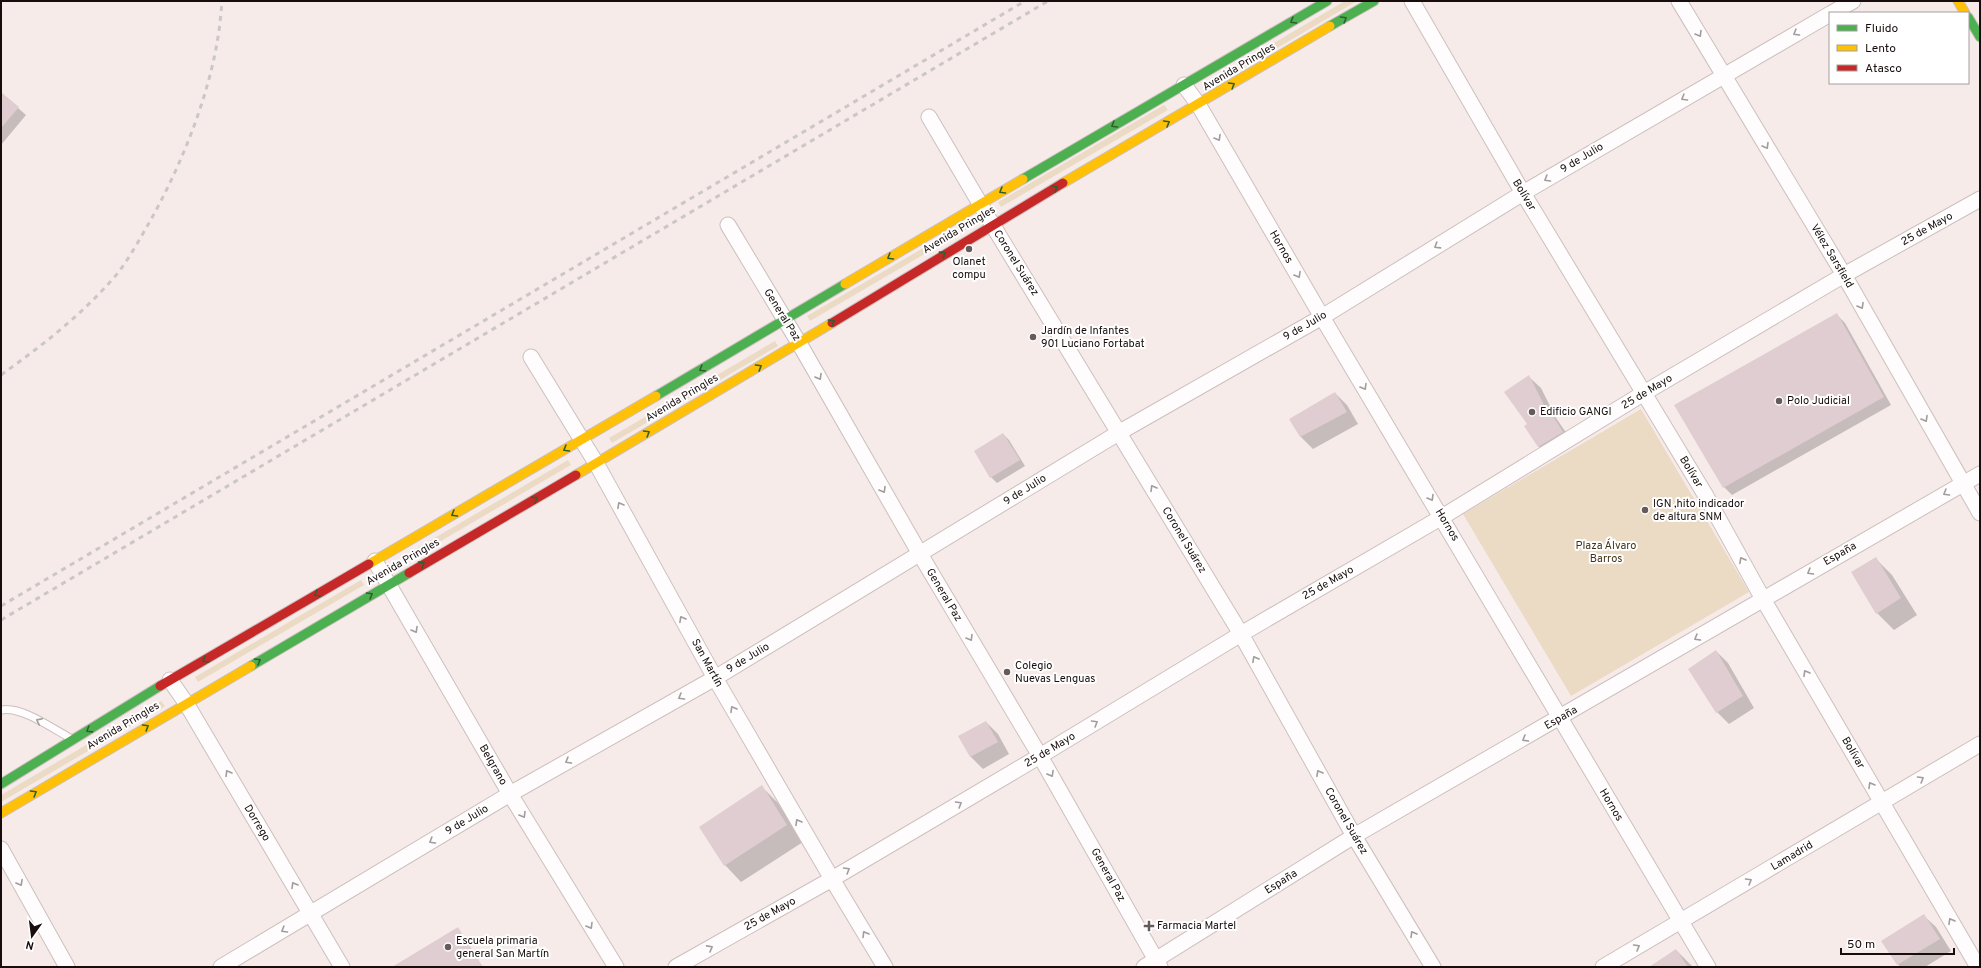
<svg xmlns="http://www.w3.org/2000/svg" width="1981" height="968" font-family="Overpass,sans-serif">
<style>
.green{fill:#ebdac4}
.shadow{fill:#0003}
.building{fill:#e0cdd2}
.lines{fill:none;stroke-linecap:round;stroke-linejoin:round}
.lane-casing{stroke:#cbc0bf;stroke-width:9}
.street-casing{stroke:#cbc0bf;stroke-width:17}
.fast-casing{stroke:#cbc0bf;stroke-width:11}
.slow-casing{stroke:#cbc0bf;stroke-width:11}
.jam-casing{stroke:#cbc0bf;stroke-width:11}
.lane{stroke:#fefcfc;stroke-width:7}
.street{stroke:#fefcfc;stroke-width:15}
.fast{stroke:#4caf50;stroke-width:9}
.slow{stroke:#ffc107;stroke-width:9}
.jam{stroke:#c62828;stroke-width:9}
.rail{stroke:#cbc7c7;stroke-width:3;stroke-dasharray:5 5;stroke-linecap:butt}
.oneway{stroke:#325e2e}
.oneway2{stroke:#a29c9c}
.poi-dot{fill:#665b5a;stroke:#fff;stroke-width:1.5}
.labels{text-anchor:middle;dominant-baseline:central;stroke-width:4;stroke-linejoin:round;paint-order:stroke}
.street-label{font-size:11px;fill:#180d0c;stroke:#fff}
.poi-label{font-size:11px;fill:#180d0c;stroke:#fff;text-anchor:start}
.park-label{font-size:11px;fill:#413317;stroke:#fff}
</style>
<rect width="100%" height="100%" fill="#f7ebea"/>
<!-- green -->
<path class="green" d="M1345,1h12l-148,87 -3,-5z
M1164,105l4,5 -167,97 -3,-5z
M973,219l3,5 -166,97 -3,-5z
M775,341l3,5 -166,97 -3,-5z
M1641,409l108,183 -178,104 -108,-182z
M568,460l3,5 -166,97 -3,-5z
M361,580l3,5 -166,97 -3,-5z
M161,701l4,5 -164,96v-7z"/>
<!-- shadow -->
<path class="shadow" d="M1,93l25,22 -25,30z
M1837,315l8,8 46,82 -159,90 -8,-8z
M1529,377l12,11 15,30 18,26 -23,14 -12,-11 -13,-20 2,-3z
M1335,393l12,12 11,19 -45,25 -12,-12 -11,-17z
M1003,434l6,6 16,26 -28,17 -6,-6z
M1875,558l17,17 25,40 -23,15 -17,-17 -25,-40z
M1716,651l12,12 26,45 -25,16 -12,-12 -27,-43z
M986,722l12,12 11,20 -26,15 -12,-12 -12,-20z
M762,787l16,16 25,39 -62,40 -16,-17z
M1924,916l12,11 15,24 -26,16h-25l-18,-26z
M1676,950l17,17h-42z"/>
<!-- building -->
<path class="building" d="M1,92l18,15 -18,21z
M1837,313l47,84 -161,91 -49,-83z
M1529,375l17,34 2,-1 15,24 -25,15 -14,-21 3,-2 -23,-32z
M1335,392l12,20 -47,25 -11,-18z
M1003,433l17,27 -30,18 -16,-27z
M1876,557l25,41 -25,16 -25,-42z
M1716,650l27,46 -27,17 -28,-44z
M986,721l12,21 -28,15 -12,-21z
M762,785l25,40 -63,41 -25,-39z
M1924,914l16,25 -43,26 -16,-24z
M458,927l25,40h-91z
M1676,949l12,18h-39z"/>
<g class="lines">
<defs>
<path id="lane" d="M1,710c20,-4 51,18 69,28"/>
<path id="street" d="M1412,1l111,192 183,303 57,103 215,368
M1679,1l165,274 136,238
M1832,13l21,-12
M1184,85l14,19 124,213 386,650
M929,117l63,107 249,410 113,202 79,131
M728,225l71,118 121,211 120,202 120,211
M531,357l65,106 119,215 117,201 53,88
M375,561l135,233 106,173
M170,680l16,23 156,264
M1,849l66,118
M221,967l289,-173 205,-116 405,-246 202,-115 201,-124 307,-179
M676,967l156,-88 208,-123 201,-122 201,-117 202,-124 200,-118 136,-76
M1144,967l210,-131 626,-362
M1603,967l377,-223"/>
<path id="fast" d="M1968,17l12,20
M1330,26l44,-25
M1023,179l304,-178
M656,396l189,-112
M251,666l158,-93
M1,784l159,-98"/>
<path id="slow" d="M1958,1l7,12
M1063,183l267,-157
M845,284l178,-105
M576,475l256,-152
M369,564l287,-168
M1,813l250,-147"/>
<path id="jam" d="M832,323l231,-140
M409,573l167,-98
M160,686l209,-122"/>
</defs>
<!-- lane casing -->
<use href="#lane" class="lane-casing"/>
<!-- street casing -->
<use href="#street" class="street-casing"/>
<!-- fast casing -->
<use href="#fast" class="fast-casing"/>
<!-- slow casing -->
<use href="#slow" class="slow-casing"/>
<!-- jam casing -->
<use href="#jam" class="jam-casing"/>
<!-- lane -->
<use href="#lane" class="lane"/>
<!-- street -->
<use href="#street" class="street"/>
<!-- fast -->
<use href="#fast" class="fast"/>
<!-- slow -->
<use href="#slow" class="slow"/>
<!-- jam -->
<use href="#jam" class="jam"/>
<!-- rail -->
<path class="rail" d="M1,375c42,-30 82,-61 116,-101 12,-15 22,-34 32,-51 31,-55 59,-123 69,-186 2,-12 3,-24 4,-36
M1,606l1024,-605
M1,620l1047,-619"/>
</g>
<!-- one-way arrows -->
<defs><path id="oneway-chevron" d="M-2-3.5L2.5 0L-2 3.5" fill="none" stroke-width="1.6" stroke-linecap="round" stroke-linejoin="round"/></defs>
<g class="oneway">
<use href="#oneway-chevron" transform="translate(1344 19) rotate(-31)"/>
<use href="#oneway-chevron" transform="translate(1293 21) rotate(150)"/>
<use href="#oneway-chevron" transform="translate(1232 85) rotate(-31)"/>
<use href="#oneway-chevron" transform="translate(1167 123) rotate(-30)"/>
<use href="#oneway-chevron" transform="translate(1114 125) rotate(150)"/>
<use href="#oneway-chevron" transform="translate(1055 188) rotate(-30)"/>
<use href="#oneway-chevron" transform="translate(1002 191) rotate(150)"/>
<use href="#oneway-chevron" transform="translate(943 254) rotate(-32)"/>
<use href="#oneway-chevron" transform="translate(890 257) rotate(149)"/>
<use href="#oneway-chevron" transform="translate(832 322) rotate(-32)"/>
<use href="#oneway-chevron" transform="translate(759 367) rotate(-31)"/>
<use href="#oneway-chevron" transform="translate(702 369) rotate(149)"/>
<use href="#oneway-chevron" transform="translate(647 433) rotate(-31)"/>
<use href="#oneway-chevron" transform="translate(566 449) rotate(150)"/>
<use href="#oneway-chevron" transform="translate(535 499) rotate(-30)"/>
<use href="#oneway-chevron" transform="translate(454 514) rotate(150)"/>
<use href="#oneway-chevron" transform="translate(422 564) rotate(-30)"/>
<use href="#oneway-chevron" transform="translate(317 594) rotate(150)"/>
<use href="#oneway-chevron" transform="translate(370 595) rotate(-30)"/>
<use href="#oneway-chevron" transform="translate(205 660) rotate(150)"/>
<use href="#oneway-chevron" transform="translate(258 661) rotate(-30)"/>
<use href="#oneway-chevron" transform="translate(146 727) rotate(-31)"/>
<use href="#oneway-chevron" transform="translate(89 730) rotate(148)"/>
<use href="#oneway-chevron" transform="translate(34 793) rotate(-31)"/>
</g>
<g class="oneway2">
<use href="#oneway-chevron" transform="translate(1796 33) rotate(150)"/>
<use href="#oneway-chevron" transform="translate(1699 34) rotate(59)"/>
<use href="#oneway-chevron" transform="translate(1684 98) rotate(149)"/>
<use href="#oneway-chevron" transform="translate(1218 138) rotate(60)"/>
<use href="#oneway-chevron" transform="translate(1766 146) rotate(59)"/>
<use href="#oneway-chevron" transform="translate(1547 179) rotate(149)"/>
<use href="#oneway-chevron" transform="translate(1437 246) rotate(148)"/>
<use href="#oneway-chevron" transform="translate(1298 275) rotate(60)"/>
<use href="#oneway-chevron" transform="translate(1861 306) rotate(60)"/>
<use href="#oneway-chevron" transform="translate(819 377) rotate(60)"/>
<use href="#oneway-chevron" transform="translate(1364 387) rotate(59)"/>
<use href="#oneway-chevron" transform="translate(1925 419) rotate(60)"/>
<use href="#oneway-chevron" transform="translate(1153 488) rotate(-121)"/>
<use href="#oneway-chevron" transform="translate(883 490) rotate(60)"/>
<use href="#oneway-chevron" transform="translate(1946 493) rotate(150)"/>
<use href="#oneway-chevron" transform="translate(1431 498) rotate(59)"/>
<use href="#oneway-chevron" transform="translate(620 505) rotate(-119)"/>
<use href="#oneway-chevron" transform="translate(1742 560) rotate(-119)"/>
<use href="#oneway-chevron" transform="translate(1810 572) rotate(150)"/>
<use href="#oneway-chevron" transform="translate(682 619) rotate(-119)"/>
<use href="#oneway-chevron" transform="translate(415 630) rotate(60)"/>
<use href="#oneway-chevron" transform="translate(970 638) rotate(59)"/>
<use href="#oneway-chevron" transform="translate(1697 638) rotate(150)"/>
<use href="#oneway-chevron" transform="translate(1255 659) rotate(-119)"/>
<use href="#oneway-chevron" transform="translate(1806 673) rotate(-120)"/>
<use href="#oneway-chevron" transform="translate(681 697) rotate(150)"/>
<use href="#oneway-chevron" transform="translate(733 709) rotate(-120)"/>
<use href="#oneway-chevron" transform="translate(39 721) rotate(-154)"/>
<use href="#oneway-chevron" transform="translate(1095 723) rotate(-31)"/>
<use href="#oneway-chevron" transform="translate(1525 739) rotate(150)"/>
<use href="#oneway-chevron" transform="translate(568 761) rotate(150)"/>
<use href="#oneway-chevron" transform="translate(228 773) rotate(-121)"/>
<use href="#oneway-chevron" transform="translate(1319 773) rotate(-119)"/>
<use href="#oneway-chevron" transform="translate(1051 774) rotate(61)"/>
<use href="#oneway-chevron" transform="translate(1921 779) rotate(-31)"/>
<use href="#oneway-chevron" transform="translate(1871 785) rotate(-120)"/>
<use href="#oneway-chevron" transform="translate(959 804) rotate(-31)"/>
<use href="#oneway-chevron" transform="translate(523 815) rotate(59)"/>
<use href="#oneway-chevron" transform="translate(798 822) rotate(-120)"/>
<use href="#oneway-chevron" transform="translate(432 841) rotate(149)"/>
<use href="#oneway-chevron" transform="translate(847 870) rotate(-31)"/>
<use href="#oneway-chevron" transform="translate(1749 881) rotate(-31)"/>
<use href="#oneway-chevron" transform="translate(20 883) rotate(61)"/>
<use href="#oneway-chevron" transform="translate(294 885) rotate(-121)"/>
<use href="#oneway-chevron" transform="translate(1951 921) rotate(-120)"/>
<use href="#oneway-chevron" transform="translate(590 926) rotate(59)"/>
<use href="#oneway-chevron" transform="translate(284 930) rotate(149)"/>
<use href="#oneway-chevron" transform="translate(865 934) rotate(-121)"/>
<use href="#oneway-chevron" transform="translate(1413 934) rotate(-121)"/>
<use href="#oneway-chevron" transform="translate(1637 947) rotate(-30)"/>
<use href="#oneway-chevron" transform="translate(710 948) rotate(-29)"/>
</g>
<!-- markers -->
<g class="poi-dot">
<circle cx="969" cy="249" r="4"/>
<circle cx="1033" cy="337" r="4"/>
<circle cx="1779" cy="401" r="4"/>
<circle cx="1532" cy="412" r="4"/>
<circle cx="1645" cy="510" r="4"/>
<circle cx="1007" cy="672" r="4"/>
<path d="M1147 920h4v4h4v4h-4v4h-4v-4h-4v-4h4z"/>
<circle cx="448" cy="947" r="4"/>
</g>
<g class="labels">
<!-- street labels -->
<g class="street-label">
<text transform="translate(1239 67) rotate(-31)">Avenida Pringles</text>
<text transform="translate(1582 158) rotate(-31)">9 de Julio</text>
<text transform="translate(1524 195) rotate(59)">Bolívar</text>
<text transform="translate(1927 229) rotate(-29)">25 de Mayo</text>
<text transform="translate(959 230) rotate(-31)">Avenida Pringles</text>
<text transform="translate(1281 247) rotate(60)">Hornos</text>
<text transform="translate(1832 256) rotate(59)">Vélez Sarsfield</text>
<text transform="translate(1016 263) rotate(58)">Coronel Suárez</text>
<text transform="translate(782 315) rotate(58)">General Paz</text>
<text transform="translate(1305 326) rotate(-30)">9 de Julio</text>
<text transform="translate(1647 392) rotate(-31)">25 de Mayo</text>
<text transform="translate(682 398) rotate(-31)">Avenida Pringles</text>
<text transform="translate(1691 472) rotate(59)">Bolívar</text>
<text transform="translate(1025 490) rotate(-32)">9 de Julio</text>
<text transform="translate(1447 525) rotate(59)">Hornos</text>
<text transform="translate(1184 540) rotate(59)">Coronel Suárez</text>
<text transform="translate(1840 554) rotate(-30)">España</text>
<text transform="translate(403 562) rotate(-30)">Avenida Pringles</text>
<text transform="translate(1328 583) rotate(-30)">25 de Mayo</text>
<text transform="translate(944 595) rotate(59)">General Paz</text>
<text transform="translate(748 658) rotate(-31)">9 de Julio</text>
<text transform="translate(707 663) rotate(61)">San Martín</text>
<text transform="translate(1561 718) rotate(-30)">España</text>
<text transform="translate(123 726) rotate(-31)">Avenida Pringles</text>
<text transform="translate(1050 750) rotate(-31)">25 de Mayo</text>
<text transform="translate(1853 753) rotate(60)">Bolívar</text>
<text transform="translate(493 765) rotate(60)">Belgrano</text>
<text transform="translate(1611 805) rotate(59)">Hornos</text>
<text transform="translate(467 820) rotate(-31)">9 de Julio</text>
<text transform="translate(1346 821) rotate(60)">Coronel Suárez</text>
<text transform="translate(257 823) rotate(59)">Dorrego</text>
<text transform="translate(1792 856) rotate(-31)">Lamadrid</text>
<text transform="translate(1108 875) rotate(61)">General Paz</text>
<text transform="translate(1281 882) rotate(-32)">España</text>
<text transform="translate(770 914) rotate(-29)">25 de Mayo</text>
</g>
<!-- poi labels -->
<g class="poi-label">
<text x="969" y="262" text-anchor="middle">Olanet<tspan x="969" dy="13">compu</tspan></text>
<text x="1041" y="331">Jardín de Infantes<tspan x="1041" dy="13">901 Luciano Fortabat</tspan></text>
<text x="1787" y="401">Polo Judicial</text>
<text x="1540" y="412">Edificio GANGI</text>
<text x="1653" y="504">IGN ,hito indicador<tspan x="1653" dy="13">de altura SNM</tspan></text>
<text x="1015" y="666">Colegio<tspan x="1015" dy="13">Nuevas Lenguas</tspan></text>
<text x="1157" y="926">Farmacia Martel</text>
<text x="456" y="941">Escuela primaria<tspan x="456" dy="13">general San Martín</tspan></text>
</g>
<!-- park labels -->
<g class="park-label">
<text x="1606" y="546">Plaza Álvaro<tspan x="1606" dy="13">Barros</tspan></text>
</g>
</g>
<!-- border -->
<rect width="1981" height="968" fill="none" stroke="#180d0c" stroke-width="4"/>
<!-- legend -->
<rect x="1829" y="12" width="140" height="72" fill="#ffffff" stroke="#a39e9e"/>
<rect x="1837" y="25" width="20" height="6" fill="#4caf50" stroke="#a39e9e"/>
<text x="1865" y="32" font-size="12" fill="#180d0c">Fluido</text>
<rect x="1837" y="45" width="20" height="6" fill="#ffc107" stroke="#a39e9e"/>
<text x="1865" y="52" font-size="12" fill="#180d0c">Lento</text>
<rect x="1837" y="65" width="20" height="6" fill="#c62828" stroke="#a39e9e"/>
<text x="1865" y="72" font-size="12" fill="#180d0c">Atasco</text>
<!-- north arrow -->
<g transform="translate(32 936) rotate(194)" stroke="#ffffff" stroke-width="3" paint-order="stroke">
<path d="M0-3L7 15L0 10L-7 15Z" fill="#180d0c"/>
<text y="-6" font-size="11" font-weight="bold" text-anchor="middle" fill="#180d0c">N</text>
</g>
<!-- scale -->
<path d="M1841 948v6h113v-6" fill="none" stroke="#180d0c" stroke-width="2"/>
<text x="1847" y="948" font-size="12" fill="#180d0c" stroke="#ffffff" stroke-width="3" paint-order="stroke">50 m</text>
</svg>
